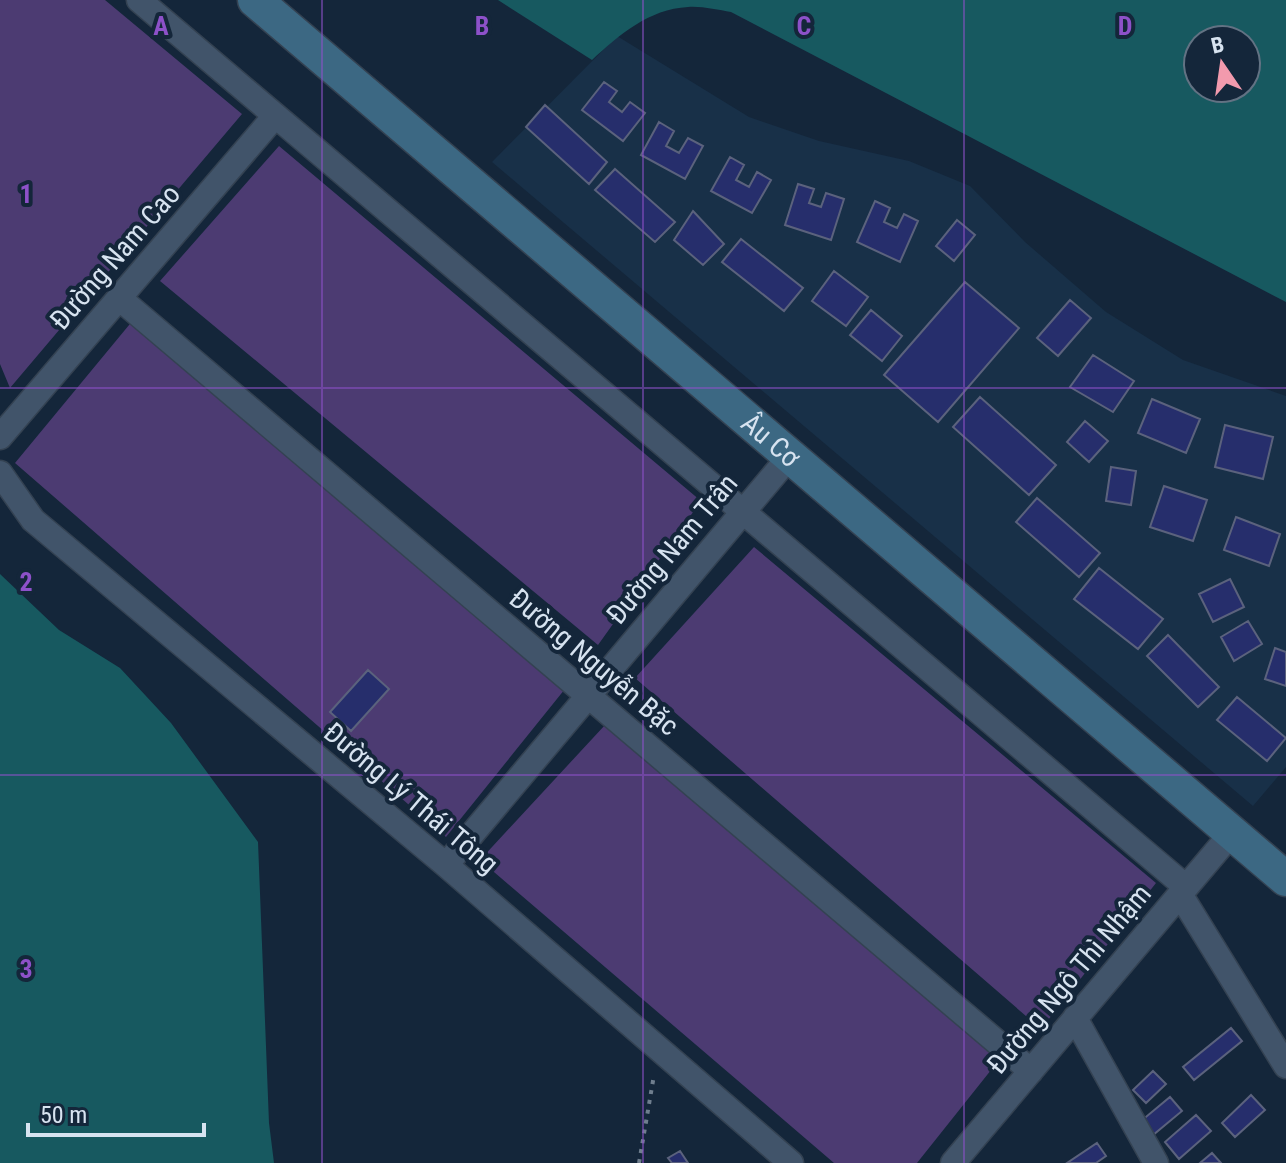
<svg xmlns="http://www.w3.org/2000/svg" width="1286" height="1163" font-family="'Roboto Condensed',sans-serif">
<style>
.built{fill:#183048}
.green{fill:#4c3b72}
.water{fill:#175960;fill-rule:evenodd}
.building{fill:#262e6c;stroke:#5b627d;stroke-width:2}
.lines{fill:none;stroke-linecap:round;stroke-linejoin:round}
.minor-casing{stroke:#344252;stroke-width:27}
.secondary-casing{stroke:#344252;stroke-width:37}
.path{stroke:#6f7e8e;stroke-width:4;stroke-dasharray:4 6;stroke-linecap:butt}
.minor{stroke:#41546a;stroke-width:24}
.secondary{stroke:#3c6883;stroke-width:34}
.grid{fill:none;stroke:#8d51c9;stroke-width:2;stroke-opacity:0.55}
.labels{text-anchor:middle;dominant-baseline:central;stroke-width:8;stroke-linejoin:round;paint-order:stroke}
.street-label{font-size:28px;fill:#d7e3f0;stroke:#14263a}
.grid-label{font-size:26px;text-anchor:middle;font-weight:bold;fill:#8d51c9;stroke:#14263a;stroke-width:8;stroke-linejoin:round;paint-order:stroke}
</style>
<rect width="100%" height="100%" fill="#14263a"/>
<!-- built -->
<path class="built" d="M617,36l132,81 70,24 90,20 61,25 55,56 81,70 77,48 103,36v371l-33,39 -761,-644z"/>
<!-- green -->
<path class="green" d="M0,0h105l137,114 -232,274 -10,-24z
M279,146l422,355 -103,144 -438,-364z
M134,319l439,360 -127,158 -431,-374z
M754,547l402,336 -115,146 -406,-351z
M605,725l398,330 -86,108h-83l-354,-303z"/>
<!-- water -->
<path class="water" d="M498,0h788v302l-555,-290c-13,-2 -29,-6 -43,-5 -39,2 -69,28 -96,53zM1246,40v48h-48v-48z
M0,574l59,56 61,38 51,55 87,119 11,281 5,40h-274z"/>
<!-- building -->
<path class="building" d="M604,82l13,9 -8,11 13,10 8,-10 15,11 -22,28 -41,-31z
M545,105l62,57 -18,22 -63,-57z
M659,122l15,9 -8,15 13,7 9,-15 15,8 -18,33 -44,-24z
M730,157l14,8 -8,15 13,7 8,-15 14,8 -19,33 -41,-22z
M615,169l60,53 -20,20 -60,-52z
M798,184l16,5 -5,14 12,4 5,-14 18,6 -13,41 -46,-15z
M875,201l15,7 -6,14 13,6 7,-14 14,7 -18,41 -43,-20z
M693,211l31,33 -21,21 -29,-25z
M957,220l18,15 -21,26 -18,-15z
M741,239l62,49 -19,23 -62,-49z
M834,271l34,26 -22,29 -34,-25z
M965,282l54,46 -81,94 -54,-47z
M1070,300l21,18 -33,38 -21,-18z
M871,310l31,26 -20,25 -32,-26z
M1093,355l41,26 -21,31 -43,-25z
M980,397l76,68 -27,30 -76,-68z
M1152,399l48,20 -14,34 -48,-20z
M1085,421l23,20 -19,21 -22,-20z
M1225,425l48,12 -10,42 -48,-12z
M1111,467l25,4 -5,34 -25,-4z
M1164,486l43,14 -14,41 -43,-14z
M1037,498l63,55 -21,24 -63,-55z
M1236,517l44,17 -11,32 -45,-16z
M1099,568l64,51 -25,30 -64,-50z
M1230,579l14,28 -31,15 -14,-28z
M1248,621l14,23 -28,17 -13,-24z
M1168,635l51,52 -21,20 -51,-51z
M1275,648l11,4v34l-21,-7z
M368,670l21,19 -38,42 -21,-19z
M1237,697l49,41 -19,23 -50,-41z
M1231,1028l11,13 -48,39 -11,-13z
M1153,1071l13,13 -20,19 -13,-13z
M1251,1095l14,15 -30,27 -13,-14z
M1170,1097l12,14 -29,24 -12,-14z
M1196,1115l15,16 -32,28 -14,-17z
M1097,1143l9,13 -10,7h-29z
M680,1151l8,12h-16l-4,-5z
M1212,1153l9,10h-21z"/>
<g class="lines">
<defs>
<path id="minor" d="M139,0l1047,887
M119,298l912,773
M0,437l275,-321
M0,473l33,47 413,345 345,298
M446,865l344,-409
M1180,894l106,172
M1075,1018l81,145
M953,1163l278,-329"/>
<g id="secondary">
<path id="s1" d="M255,0l1031,879"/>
</g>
</defs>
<!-- minor casing -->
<use href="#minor" class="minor-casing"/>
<!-- secondary casing -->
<use href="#secondary" class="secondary-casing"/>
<!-- path -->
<path class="path" d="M639,1163l15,-88"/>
<!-- minor -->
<use href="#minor" class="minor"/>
<!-- secondary -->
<use href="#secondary" class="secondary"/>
</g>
<!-- grid -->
<path class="grid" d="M322,0v1163M643,0v1163M964,0v1163M0,388h1286M0,775h1286"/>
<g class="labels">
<!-- street labels -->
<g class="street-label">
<text transform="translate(115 257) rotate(-49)">Đường Nam Cao</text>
<text stroke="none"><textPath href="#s1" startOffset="678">Âu Cơ</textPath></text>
<text transform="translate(672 549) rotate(-50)">Đường Nam Trân</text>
<text transform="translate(594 662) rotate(40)">Đường Nguyễn Bặc</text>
<text transform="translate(411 798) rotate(40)">Đường Lý Thái Tông</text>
<text transform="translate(1069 979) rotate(-50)">Đường Ngô Thì Nhậm</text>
</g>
</g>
<g class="grid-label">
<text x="161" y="35">A</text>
<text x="482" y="35">B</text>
<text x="804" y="35">C</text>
<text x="1125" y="35">D</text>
<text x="26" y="203">1</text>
<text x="26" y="591">2</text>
<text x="26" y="978">3</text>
</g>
<!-- north arrow -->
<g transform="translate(1222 64) rotate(347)"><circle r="38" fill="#14263a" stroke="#627283" stroke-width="2"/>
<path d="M0-6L14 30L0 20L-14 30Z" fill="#f29aad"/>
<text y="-12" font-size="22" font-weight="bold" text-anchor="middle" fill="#d7e3f0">B</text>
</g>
<!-- scale -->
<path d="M28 1123v12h176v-12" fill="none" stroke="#d7e3f0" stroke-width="4"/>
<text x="40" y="1123" font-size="24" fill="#d7e3f0" stroke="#14263a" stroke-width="6" paint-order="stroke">50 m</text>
</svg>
